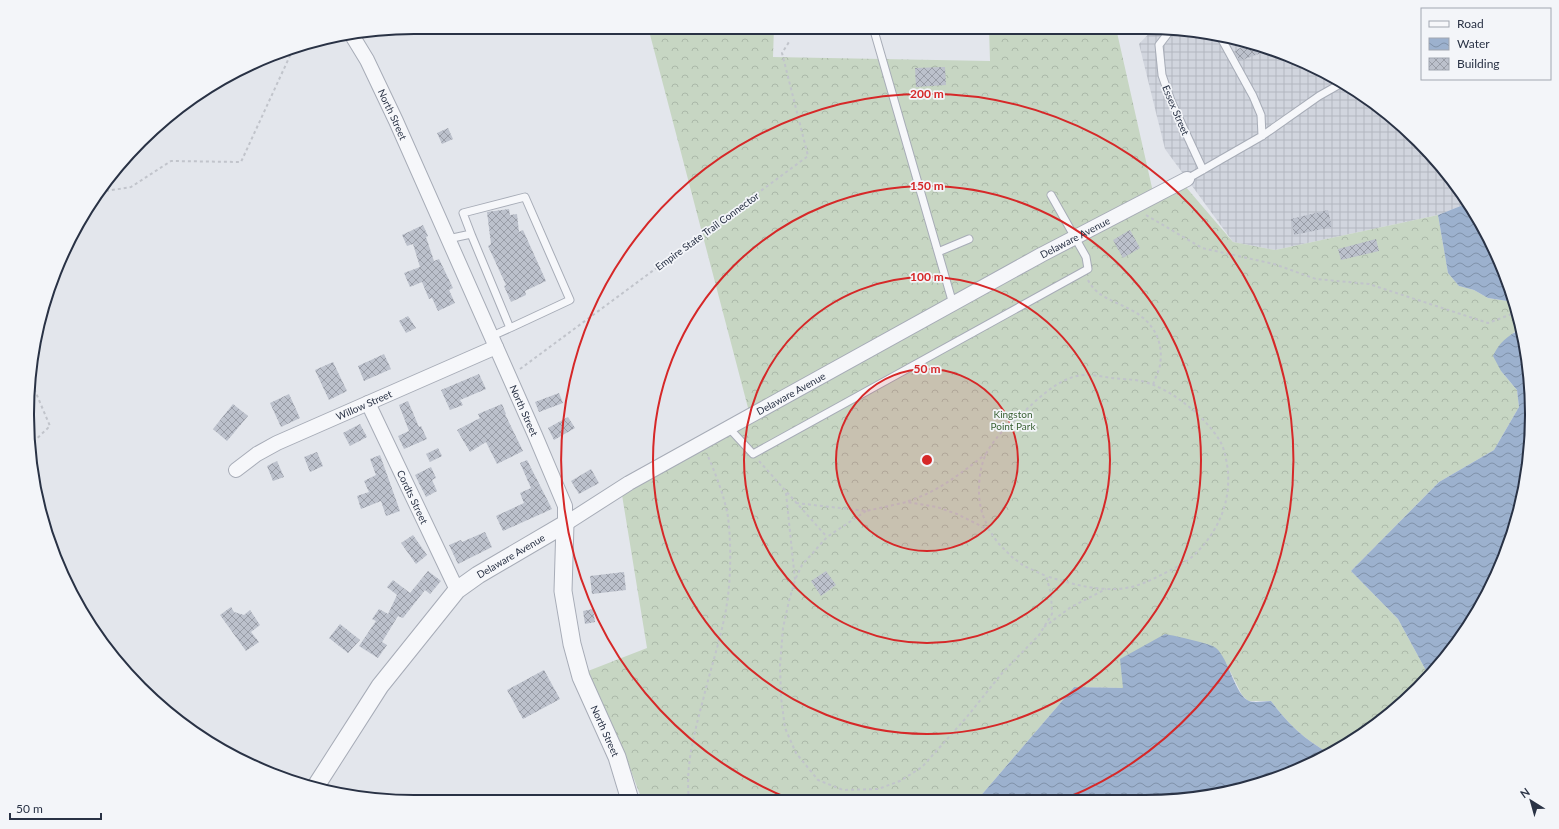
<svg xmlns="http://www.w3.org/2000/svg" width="1559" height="829" font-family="Lato,sans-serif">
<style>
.industrial{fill:url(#industrial-grid)}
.forest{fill:url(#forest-crowns)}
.water{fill:url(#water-waves)}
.building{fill:url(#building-cross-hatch)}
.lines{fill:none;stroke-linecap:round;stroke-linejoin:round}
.service-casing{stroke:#a7acb7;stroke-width:9}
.minor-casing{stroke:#a7acb7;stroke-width:16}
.tertiary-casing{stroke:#a7acb7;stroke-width:19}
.path{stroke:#c1c4cb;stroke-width:2;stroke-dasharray:3 3;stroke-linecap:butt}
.service{stroke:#f6f7fa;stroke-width:7}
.minor{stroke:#f6f7fa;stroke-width:14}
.tertiary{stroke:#f6f7fa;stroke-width:17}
.ring{fill:none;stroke:#d62828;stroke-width:2}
.labels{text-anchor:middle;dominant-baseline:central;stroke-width:3.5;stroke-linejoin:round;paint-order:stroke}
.street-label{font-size:10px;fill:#293245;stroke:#f3f5f9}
.park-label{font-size:10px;fill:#3b6235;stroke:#f3f5f9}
.rim{fill:none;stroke:#293245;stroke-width:2}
.centre{fill:#d62828;stroke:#f3f5f9;stroke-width:2}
.ring-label{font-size:12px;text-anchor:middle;font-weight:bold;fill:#d62828;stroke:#f3f5f9;stroke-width:3.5;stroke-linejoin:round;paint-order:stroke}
</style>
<defs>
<pattern id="industrial-grid" width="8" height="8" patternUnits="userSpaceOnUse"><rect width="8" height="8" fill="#d1d5de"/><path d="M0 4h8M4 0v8" fill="none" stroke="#b3b7c0"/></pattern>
<pattern id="forest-crowns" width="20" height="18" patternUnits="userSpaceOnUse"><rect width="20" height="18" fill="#c7d6c3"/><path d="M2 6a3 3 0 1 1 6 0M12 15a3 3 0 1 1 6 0" fill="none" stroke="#abb8a9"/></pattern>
<pattern id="water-waves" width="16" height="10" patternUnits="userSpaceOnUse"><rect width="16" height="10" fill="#9cb1ce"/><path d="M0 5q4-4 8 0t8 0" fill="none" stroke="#7f91a9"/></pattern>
<pattern id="building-cross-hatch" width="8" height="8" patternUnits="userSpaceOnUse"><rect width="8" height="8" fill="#bcc1cc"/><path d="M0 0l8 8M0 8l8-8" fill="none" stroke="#999da7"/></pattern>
</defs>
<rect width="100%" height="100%" fill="#e3e6ec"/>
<!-- industrial -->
<path class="industrial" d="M1154,28h16l75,12 71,27 65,40 55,52 32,44 -30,12 -163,35 -42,-8 -68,-93 -26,-105z"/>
<!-- forest -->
<path class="forest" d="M648,27h126l-1,30 217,4 -1,-33h127l39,173 30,-15 48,56 42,8 163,-35 10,58 11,13 15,4 14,8 26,4 7,27 -7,3 -13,39 16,19 2,17 -25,43 -55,32 -88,89 47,48 31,57 -69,61 -31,16c-24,-13 -42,-30 -58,-52h-23l-6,-6 -16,-32 -103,25 -49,-1 -96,112 -336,1 -22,-58 -32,-71 59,-23 -25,-153 130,-72z"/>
<!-- water -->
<path class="water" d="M1468,203l12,18 32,69 2,12 -26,-4 -14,-8 -15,-4 -11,-13 -10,-58z
M1521,329l8,35 2,76 -12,75 -27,71 -56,84 -7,6 -31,-57 -47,-48 88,-89 55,-32 25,-43 -2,-17 -16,-19 -8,-15c6,-13 14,-20 28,-27z
M1165,634c10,2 45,9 51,14 13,11 19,47 33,53 6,2 15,0 22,0 16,22 34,39 58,52l-36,20 -98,26h-217l96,-112 49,1 -3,-29z"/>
<!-- building -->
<path class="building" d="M1253,43l17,7 -31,11 -4,-11z
M945,67l1,18 -30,2 -1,-19z
M448,128l5,11 -11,5 -5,-11z
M509,209l1,6 7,-1 2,18 4,-2 23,51 -21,10 1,4 -15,7 -7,-16 2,-1 -18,-39 3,-2 -4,-32z
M1328,210l4,17 -38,8 -3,-16z
M423,225l5,11 -2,1 8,24 5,-2 14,29 -4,2 6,13 -17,8 -6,-13 -3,1 -7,-17 -12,5 -6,-14 16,-6 -7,-23 -6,2 -5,-11z
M1130,230l10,18 -17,10 -10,-18z
M1376,239l3,12 -38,9 -3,-11z
M408,316l8,12 -10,5 -7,-12z
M384,354l7,15 -27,12 -6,-15z
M333,362l14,29 -18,9 -14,-30z
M479,374l7,15 -26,11 3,5 -13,5 -9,-20z
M559,393l4,10 -24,9 -4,-10z
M289,394l11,24 -19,9 -11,-24z
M408,401l11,26 2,-1 6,13 -23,10 -6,-13 11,-5 -10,-26z
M233,404l15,12 -21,25 -14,-12z
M502,404l4,10h-1l18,37 -26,13 -11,-22 -16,10 -13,-22 23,-12 -2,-4z
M568,417l7,11 -21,12 -6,-12z
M360,424l7,13 -17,9 -7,-13z
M438,448l4,8 -12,6 -4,-8z
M317,452l6,14 -13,6 -6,-15z
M380,455l20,56 -14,5 -5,-15 -20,8 -4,-13 12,-4 -5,-11 12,-6 -6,-16z
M527,460l25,49 -49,22 -7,-15 28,-13 -4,-10 11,-5 -11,-25z
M277,461l7,16 -11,4 -6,-15z
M431,467l5,11 -4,2 5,11 -11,6 -11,-22z
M591,469l8,14 -20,11 -8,-13z
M485,532l7,15 -34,17 -9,-19 12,-5 1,2z
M413,535l14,20 -11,9 -15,-21z
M428,571l13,10 -11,13 -5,-4 -22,28 -5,-2 -16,26 5,3 -9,13 -19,-12 17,-25 -4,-2 7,-10 9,5 9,-19 -10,-8 6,-7 17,13z
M826,571l10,14 -15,11 -10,-15z
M624,572l2,18 -34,4 -2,-18z
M231,607l3,5 10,3 6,-5 10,15 -9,7 8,10 -13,9 -26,-36z
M593,609l2,13 -10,2 -2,-13z
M340,624l20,16 -12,13 -19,-15z
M544,670l16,29 -37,20 -16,-29z"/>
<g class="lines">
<defs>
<path id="service" d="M873,27l80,277
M1172,28l-13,17 3,30 9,26 32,69
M1220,36l33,60 8,19 1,21
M1187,179l75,-43 57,-40 23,-13
M471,234l-8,-21 62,-16 45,103 -60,28
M448,239l23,-5 39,94 -18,8
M938,252l31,-13
M729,428l24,26 335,-185 -2,-12 -35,-62"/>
<g id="minor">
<path id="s1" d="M353,37l14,23 29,61 139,314 30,71v18"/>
<path id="s2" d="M368,403l89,187"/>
<path id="s3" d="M236,470l21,-16 20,-11 219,-96"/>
<path id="s4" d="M565,524l64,-41 92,-51 320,-177 146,-76"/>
</g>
<g id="tertiary">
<path id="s5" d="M565,524l-2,67 9,53 9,33 36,80 13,43"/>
<path id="s6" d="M314,789l66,-103 77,-96 21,-15 87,-51"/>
</g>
</defs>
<!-- service casing -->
<use href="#service" class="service-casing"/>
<!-- minor casing -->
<use href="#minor" class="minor-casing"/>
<!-- tertiary casing -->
<use href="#tertiary" class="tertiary-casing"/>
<!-- path -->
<path class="path" d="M100,192l31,-5 40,-26 70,1 53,-115
M1146,215l56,33 72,16 42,15 53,5 119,39 29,-11
M1088,280c9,18 28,21 45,31 20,11 31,30 27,54 -1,6 -5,13 -7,20
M520,369l288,-213 -26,-103 7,-11
M29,446l21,-20 -17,-40
M759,461l68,76
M786,493l9,87
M908,501c30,-9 53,-28 78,-47
M796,503l70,8 41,-9 30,5 20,7 32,16 9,13 14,14 12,9 22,10 5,17 1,21 -13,21 -36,37 -37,46 -44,49 -22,14 -22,8 -35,1 -25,-10 -22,-27 -11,-25 -4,-31 -1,-31 3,-38 6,-27 6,-21 7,-15 25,-28 39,-26
M989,529c-3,-7 -7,-14 -8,-21 -4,-16 -2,-40 5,-54 6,-12 19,-27 30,-35 17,-15 35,-35 57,-42 13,-4 26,-1 39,1 9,1 19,1 29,3 28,6 64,35 79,60 3,5 5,12 6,18 8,37 -6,72 -33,97 -9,8 -20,13 -30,18 -12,6 -24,12 -37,14 -27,4 -54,-4 -80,-12
M1044,627l27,-20 35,-18
M689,800c-4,-36 6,-69 15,-104 8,-33 20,-67 24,-100 3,-26 3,-54 0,-79 -3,-19 -13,-45 -21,-63"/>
<!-- service -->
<use href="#service" class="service"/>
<!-- minor -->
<use href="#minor" class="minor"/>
<!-- tertiary -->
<use href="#tertiary" class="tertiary"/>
</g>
<!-- distance rings -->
<circle cx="927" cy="460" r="91" fill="#d62828" fill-opacity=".12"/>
<g class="ring">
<circle cx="927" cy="460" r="91"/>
<circle cx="927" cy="460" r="183"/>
<circle cx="927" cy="460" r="274"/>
<path d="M790 799A366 366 0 1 1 1067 798"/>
</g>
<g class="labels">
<!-- street labels -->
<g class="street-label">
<text transform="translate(1176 110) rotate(67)">Essex Street</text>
<text stroke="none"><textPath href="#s1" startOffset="87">North Street</textPath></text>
<text transform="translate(707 231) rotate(-36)">Empire State Trail Connector</text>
<text stroke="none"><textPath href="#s4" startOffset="585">Delaware Avenue</textPath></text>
<text stroke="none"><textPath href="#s4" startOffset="261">Delaware Avenue</textPath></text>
<text stroke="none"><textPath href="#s3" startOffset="144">Willow Street</textPath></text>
<text stroke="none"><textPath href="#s1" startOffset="411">North Street</textPath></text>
<text stroke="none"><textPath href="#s2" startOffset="104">Cordts Street</textPath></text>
<text stroke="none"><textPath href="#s6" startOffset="309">Delaware Avenue</textPath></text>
<text stroke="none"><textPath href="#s5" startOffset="214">North Street</textPath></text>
</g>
<!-- park labels -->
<g class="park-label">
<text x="1013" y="414">Kingston<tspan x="1013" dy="12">Point Park</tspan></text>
</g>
</g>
<!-- crop -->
<path d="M0 0H1559V829H0ZM414 34H1145A380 380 0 0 1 1525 414V415A380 380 0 0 1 1145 795H414A380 380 0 0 1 34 415V414A380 380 0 0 1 414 34Z" fill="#f3f5f9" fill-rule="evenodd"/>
<path class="rim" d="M414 34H1145A380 380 0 0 1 1525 414V415A380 380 0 0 1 1145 795H414A380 380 0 0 1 34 415V414A380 380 0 0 1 414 34Z"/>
<circle cx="927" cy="460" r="6" class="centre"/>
<g class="ring-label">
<text x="927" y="98">200 m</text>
<text x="927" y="190">150 m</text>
<text x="927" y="281">100 m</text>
<text x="927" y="373">50 m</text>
</g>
<!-- legend -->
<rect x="1421" y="8" width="130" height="72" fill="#f3f5f9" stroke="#a2a7b1"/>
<rect x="1429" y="21" width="20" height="6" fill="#f6f7fa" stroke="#a2a7b1"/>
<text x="1457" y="28" font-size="12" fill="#293245">Road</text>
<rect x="1429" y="38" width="20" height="12" fill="url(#water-waves)" stroke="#a2a7b1"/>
<text x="1457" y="48" font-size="12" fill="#293245">Water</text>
<rect x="1429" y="58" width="20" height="12" fill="url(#building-cross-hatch)" stroke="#a2a7b1"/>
<text x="1457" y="68" font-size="12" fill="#293245">Building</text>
<!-- north arrow -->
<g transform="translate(1531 801) rotate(323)" stroke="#f3f5f9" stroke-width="3" paint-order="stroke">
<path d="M0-3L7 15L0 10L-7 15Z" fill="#293245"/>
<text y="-6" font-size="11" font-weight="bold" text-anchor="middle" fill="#293245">N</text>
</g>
<!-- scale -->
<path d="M10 813v6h91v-6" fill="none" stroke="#293245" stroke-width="2"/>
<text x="16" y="813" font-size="12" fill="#293245" stroke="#f3f5f9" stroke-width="3" paint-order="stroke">50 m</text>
</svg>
